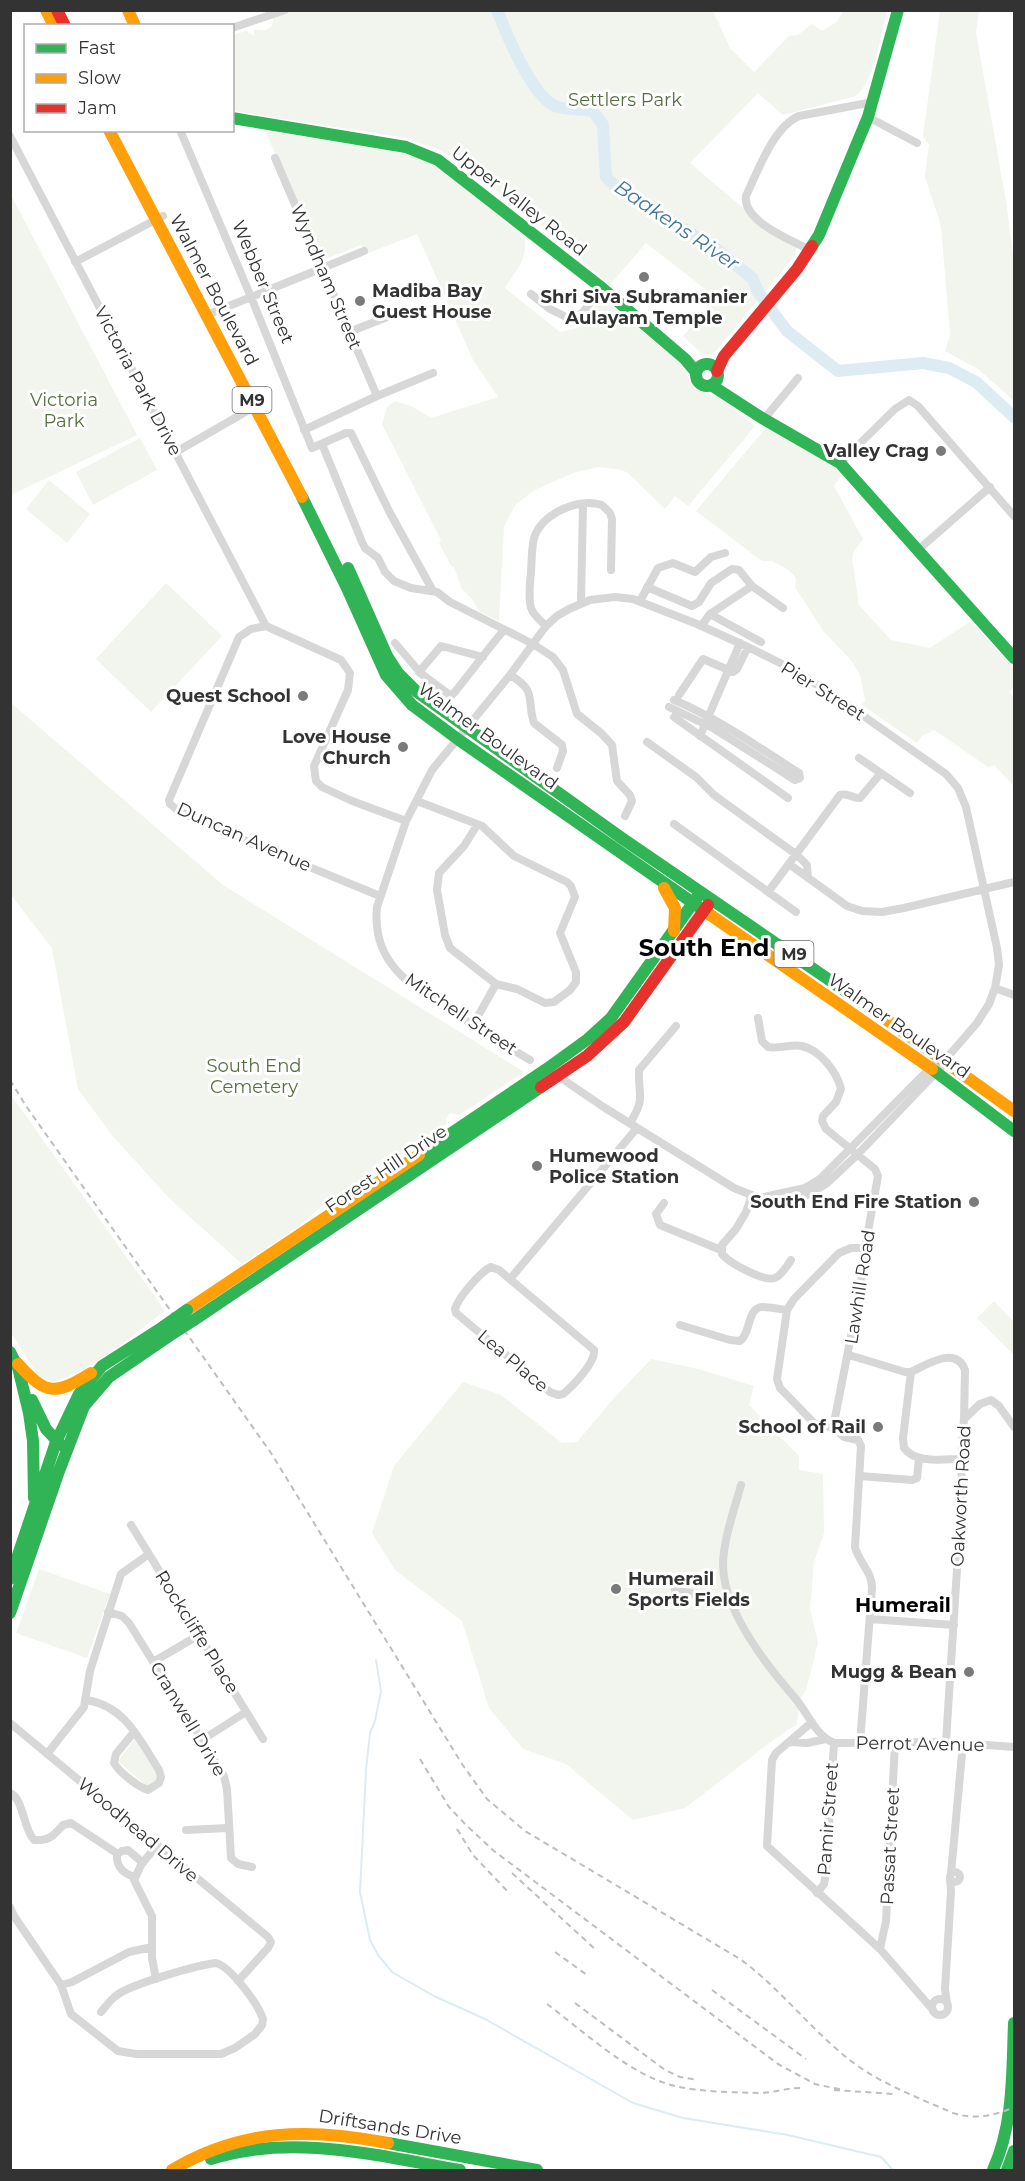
<svg xmlns="http://www.w3.org/2000/svg" width="1025" height="2181" font-family="Montserrat,sans-serif">
<style>
.green{fill:#f1f5ed}
.lines{fill:none;stroke-linecap:round;stroke-linejoin:round}
.stream{stroke:#ddebf3;stroke-width:2}
.river{stroke:#ddebf3;stroke-width:12}
.street{stroke:#d7d7d7;stroke-width:8}
.fast{stroke:#30b455;stroke-width:12}
.slow{stroke:#ff9f0a;stroke-width:12}
.jam{stroke:#e5322d;stroke-width:12}
.rail{stroke:#bebebe;stroke-width:2;stroke-dasharray:6 4.5;stroke-linecap:butt}
.fast-bridge{stroke:#30b455;stroke-width:12}
.poi-dot{fill:#7a7a7a;stroke:#fff;stroke-width:2}
.labels{text-anchor:middle;dominant-baseline:central;stroke-width:6;stroke-linejoin:round;paint-order:stroke}
.shield{fill:#fff;stroke:#707070;stroke-width:1.5}
.shield-label{font-size:16px;font-weight:bold;fill:#333}
.park-label{font-size:18px;fill:#56703f;stroke:#fff}
.street-label{font-size:18px;fill:#333;stroke:#fff}
.poi-label{font-size:18px;font-weight:bold;fill:#333;stroke:#fff;text-anchor:end}
.water-label{font-size:20px;font-style:italic;fill:#3f7597;stroke:#fff}
.neighbourhood-label{font-size:20px;font-weight:bold;fill:#000;stroke:#fff}
.district-label{font-size:24px;font-weight:bold;fill:#000;stroke:#fff}
</style>
<rect width="100%" height="100%" fill="#fff"/>
<!-- green -->
<path class="green" d="M294,11h419l17,37 24,24 35,-36 9,-1 14,-11 10,7 15,-9 6,-11h44c-7,26 -11,67 -31,85l-73,19 -25,-22 -68,70 60,51 46,28v12l-81,98 -7,3 -8,-3 -17,-16 35,-37 -72,-56 -36,42 -79,-68 -80,-60 -14,-8 -32,-11 -172,-27v-76l13,-4 8,5v-7c9,2 20,3 19,-12z
M940,11h39l-3,22 30,168 8,60v140l-36,-32 -33,-18 5,-16 -9,-109 -16,-50 4,-31 -6,-9z
M265,131l128,20 29,8 23,13 79,61c5,26 -7,35 -19,55l55,44 18,-4 19,-25 8,-3 75,63 16,27 23,7 36,29 -67,80 -13,-10 -10,13 -37,-36 -6,-3 -23,-3 -9,2 -17,4 -38,17 -19,14 -12,22 -5,95 -19,-9 -8,-13 -10,-10 -8,-22h-2l-13,-24 2,-3 -59,-116 5,-17 8,-6 16,5 20,12 67,-21 -25,-37 -56,-126 -51,20 -5,-9 -33,13 -5,-1z
M10,193l127,242 -126,60h-1z
M766,428l49,24 28,22 -9,12 29,53 -10,14 -1,5 7,47 32,35 39,8 41,-27 43,48v18l-5,5 5,5v89l-20,-21 -6,2 -54,-37 -12,6 -5,7 -55,-38 3,-5 -5,-25 -9,-15 -27,-28 -29,-45 1,-7 -2,-5 -7,-6 -15,-8h-10l-66,-50z
M140,438l17,32 -64,35 -17,-33z
M49,480l41,34 -23,29 -41,-34z
M166,583l56,53 -71,76 -55,-53z
M11,703l212,182 301,187 -65,43 -9,-2 -4,5 1,6 -126,83 -23,20 -56,37 -73,-66 -57,-63 -34,-46 -26,-141 -41,-53z
M11,1095l154,216c-35,25 -71,60 -113,71l-15,-8 -26,-41z
M994,1301l20,21v33l-37,-37z
M651,1359l47,10 56,17 -5,19 50,51v14l24,4 1,59 -10,29 -4,47 8,34 -12,47 -6,9 -3,25 -25,17 -87,67 -52,12 -67,-56 -43,-15 -34,-41 -27,-87 -67,-51 -23,-37 22,-67 69,-84 38,13 61,48 15,-1 37,-44z
M39,1569l71,25 -23,64 -71,-25z
M135,1738l24,38 -7,9h-6l-28,-24z"/>
<g class="lines">
<!-- stream -->
<path class="stream" d="M376,1660l5,31 -6,30 -5,12 -4,37 -6,122 10,48 8,15 14,17 42,24 51,23 148,84 50,15 105,17 93,22 12,13"/>
<!-- river -->
<path class="river" d="M497,10c9,23 35,86 58,96 10,4 26,3 38,5l10,14 3,52 8,8 83,52 8,3 14,11 34,28 5,13 29,39 51,40 85,-8 26,5 27,14 38,35"/>
<!-- street -->
<path class="street" d="M232,28l53,-18
M868,117l49,26
M180,130l71,167 61,151 34,-15h5l38,78 44,80
M10,136l256,490
M275,158l102,238
M810,250c-19,-10 -68,-29 -64,-54 12,-25 27,-69 53,-80l74,-14
M75,262l88,-46
M531,294l19,15 22,11 11,-8 19,-24
M207,315l157,-64
M349,332l56,-22
M764,419l34,-41
M304,430l73,-34 56,-23
M322,444l40,98 3,6 13,10 7,14 9,9 17,7 26,4 13,10 83,42 20,13 10,13 14,44 24,19 11,12 5,36 13,14 2,6 -7,15
M176,452l85,-49
M840,463l55,-54 14,-9 9,6 96,110
M918,550l72,-63
M647,587l45,19 7,-4 12,-19 21,-14 7,1 13,16
M640,601l18,-33 15,-5 22,9 16,-15 14,-4
M581,603l2,-99
M710,614l51,28
M266,626l-15,3 -12,8 -70,163 1,4 10,8 71,31 129,53
M266,626l75,34 9,13 -2,17 -34,76 2,15 6,6 30,14 54,20
M546,626c-5,-5 -13,-11 -15,-18 -3,-11 -1,-25 0,-36 1,-12 0,-26 4,-37 10,-23 44,-37 67,-30l8,8 2,6 -1,51
M701,626l9,-12 42,-28 31,22
M395,643l23,27
M483,657l-42,-11 -22,26 32,24 3,-3c17,-21 33,-43 50,-63
M510,675c28,17 16,23 24,48l28,22 1,6 -6,17
M679,695l24,-36 30,13 4,-3 11,-22
M669,707l44,21 82,52 5,-2 -1,-5c-41,-26 -80,-54 -125,-73
M674,717l114,81
M700,736l40,-93
M647,742l49,35 18,18 83,60 10,10 1,13
M859,758l51,35
M417,801l65,25 32,30 53,26 4,4 4,11 -15,36 16,39v10l-6,8 -16,12 -9,1 -28,-14 -21,-5
M674,824l122,88
M789,864l58,42 15,5 20,1 22,-4 110,-26
M768,892l72,-97c8,-3 13,4 20,3l21,-25
M995,988l19,7
M758,1018l4,23 6,6c11,2 23,-3 34,-1 18,4 35,26 39,43l-5,13 -13,14 -1,5 4,8 49,40 3,7 -13,72 -5,42 -27,138
M473,1025l23,-41 -46,-36 -5,-13 -8,-45 2,-17 25,-27 13,-21
M530,1060c-25,-15 -50,-30 -74,-46 -42,-26 -85,-49 -79,-107l29,-86 26,-51 78,-95 36,-49 11,-10 12,-7 21,-9 25,-3 18,2 64,25 51,23 42,21 45,28 111,78 12,14 8,19 31,141 2,17 -4,23 -6,16 -12,19 -26,30 -21,15 -110,111 -15,9 -46,10
M555,1074l50,34 129,80 25,10 18,3 30,-6 19,-11 31,-29 92,-96
M630,1123c16,-26 8,-25 9,-53l37,-44
M752,1195l-6,17 -10,17 -14,16v9c7,9 42,28 53,24 6,-2 12,-12 16,-18
M664,1203l-8,11 4,11 61,25
M491,1267l8,3 95,80c2,12 -21,36 -31,44l-5,1 -8,-3 -94,-79 -1,-4c3,-11 25,-37 36,-42z
M510,1279l127,-151
M680,1325l50,15 10,1c11,-8 7,-33 22,-34 8,0 17,2 25,3
M849,1355l56,17h6c15,-7 45,-27 54,-2l-1,49 -3,40 1,32 -16,251
M911,1372l-8,66 1,10c12,16 39,11 57,11
M964,1419l16,-15 11,-4 8,6 15,21
M860,1476l52,4 5,-2 2,-20
M741,1485c-7,26 -18,55 -18,81 1,45 44,100 72,132 13,15 20,37 39,45l112,-1 68,5
M131,1525l132,214
M675,1590l57,12
M108,1612l14,4 7,7 87,140 8,13 3,13 4,69 7,6 14,3
M870,1619l84,6
M153,1662l46,-27
M87,1700c39,7 52,39 72,70l2,7 -2,6 -11,7c-11,-4 -28,-17 -34,-27l2,-9 18,-22
M812,1722l-36,31 -4,7 -5,86 113,103 53,61
M10,1723l258,214 3,5 -3,6 -30,33
M202,1740l44,-28
M790,1742l17,1 19,-4
M860,1743l12,-155c0,-17 -13,-25 -17,-41l6,-101 -3,-6 -14,-3 -11,-9 -19,-5 -34,-35 -3,-9 10,-69 7,-11 45,-46 12,-5h14
M47,1754l37,-47 6,-36 31,-97 28,-20
M10,1793c14,6 13,36 24,47 16,1 20,-5 29,-15l8,-2 47,31
M186,1830l42,-2
M950 1877a5 5 0 1 1 10 0a5 5 0 1 1-10 0Z
M951,1873l12,-130
M135,1877c-11,-3 -19,-10 -18,-22l5,-4 6,-1 15,13
M817,1893l7,-9 2,-10 8,-131
M10,1907l4,9 47,69 10,29 47,37 18,3h85l14,-6 20,-14 7,-9 1,-6c-5,-15 -32,-52 -47,-56 -19,2 -84,21 -99,32 -6,4 -11,11 -16,17
M880,1949l6,-28 9,-178
M156,1979l-4,-21v-42l-18,-36 7,-15 16,-20
M61,1985l11,-3 57,-30 23,-5
M932 2007a8 8 0 1 1 16 0a8 8 0 1 1-16 0Z
M947,2003l-2,-14 6,-98 -1,-12"/>
<!-- fast -->
<path class="fast" d="M232,118l174,29 32,13 164,128 83,71 11,13
M812,246l7,-11 49,-118 30,-107
M696 375a11 11 0 1 1 22 0a11 11 0 1 1-22 0Z
M711,385l51,33 78,45 174,195
M302,497l45,91 39,87 26,30 47,35 250,174
M348,568l39,88 11,17 18,18 207,148 243,166
M932,1069l82,62
M419,1155l129,-87 40,-29 23,-21 87,-122
M194,1320l347,-233
M10,1352l9,18
M17,1363l12,50 4,28 1,57
M32,1400l14,29 15,16
M10,1579l46,-137 23,-48 23,-28 61,-39
M10,1613l49,-142 25,-65 25,-29 60,-41
M388,2143l149,27
M211,2159c82,-26 167,-3 249,11
M993,2170c21,-47 19,-97 21,-147
M1007,2170l7,-19"/>
<!-- slow -->
<path class="slow" d="M46,10l8,16
M128,10l7,16
M109,130l193,367
M664,888l11,20 -1,23
M709,914l223,155
M866,1005l148,106
M187,1310l232,-155
M18,1364c29,32 37,31 73,9
M172,2170c70,-42 138,-42 216,-27"/>
<!-- jam -->
<path class="jam" d="M57,10l8,16
M717,371l7,-15 73,-87 15,-23
M541,1087l46,-31 37,-34 84,-117"/>
<!-- rail -->
<path class="rail" d="M10,1080l16,26 245,347 191,311 25,35 38,32 215,128c41,30 71,71 111,102 30,23 68,37 102,52 22,7 41,3 61,-6
M420,1759l29,48 16,17 29,27 284,213 37,20 28,6
M457,1829l16,26 37,39
M512,1873l83,76
M555,1952l32,23
M712,1990l94,69
M575,2003l90,67 15,7 18,3
M547,2004c36,27 84,72 128,82 26,6 56,6 83,7 16,0 30,-6 46,-5
M834,2090l60,4"/>
<!-- fast-bridge -->
<path class="fast-bridge" d="M163,1327l24,-17
M169,1336l25,-16"/>
</g>
<!-- markers -->
<g class="poi-dot">
<circle cx="644" cy="277" r="6"/>
<circle cx="360" cy="301" r="6"/>
<circle cx="941" cy="451" r="6"/>
<circle cx="303" cy="696" r="6"/>
<circle cx="403" cy="747" r="6"/>
<circle cx="537" cy="1166" r="6"/>
<circle cx="974" cy="1202" r="6"/>
<circle cx="878" cy="1427" r="6"/>
<circle cx="616" cy="1589" r="6"/>
<circle cx="969" cy="1672" r="6"/>
</g>
<g class="labels">
<!-- shield labels -->
<g class="shield">
<rect x="232.5" y="387" width="39" height="26" rx="4.5"/>
<rect x="774.5" y="941" width="39" height="26" rx="4.5"/>
</g>
<g class="shield-label">
<text x="252" y="400">M9</text>
<text x="794" y="954">M9</text>
</g>
<!-- park labels -->
<g class="park-label">
<text x="625" y="100">Settlers Park</text>
<text x="64" y="400">Victoria<tspan x="64" dy="21">Park</tspan></text>
<text x="254" y="1066">South End<tspan x="254" dy="21">Cemetery</tspan></text>
</g>
<!-- street labels -->
<g class="street-label">
<text transform="translate(519 201) rotate(38)">Upper Valley Road</text>
<text transform="translate(326 277) rotate(67)">Wyndham Street</text>
<text transform="translate(263 282) rotate(67)">Webber Street</text>
<text transform="translate(214 290) rotate(62)">Walmer Boulevard</text>
<text transform="translate(138 381) rotate(62)">Victoria Park Drive</text>
<text transform="translate(823 691) rotate(32)">Pier Street</text>
<text transform="translate(488 736) rotate(36)">Walmer Boulevard</text>
<text transform="translate(244 837) rotate(24)">Duncan Avenue</text>
<text transform="translate(461 1014) rotate(34)">Mitchell Street</text>
<text transform="translate(899 1026) rotate(35)">Walmer Boulevard</text>
<text transform="translate(386 1169) rotate(-34)">Forest Hill Drive</text>
<text transform="translate(860 1287) rotate(-81)">Lawhill Road</text>
<text transform="translate(513 1361) rotate(40)">Lea Place</text>
<text transform="translate(961 1496) rotate(-87)">Oakworth Road</text>
<text transform="translate(197 1632) rotate(58)">Rockcliffe Place</text>
<text transform="translate(188 1719) rotate(59)">Cranwell Drive</text>
<text transform="translate(920 1744) rotate(1)">Perrot Avenue</text>
<text transform="translate(828 1819) rotate(-86)">Pamir Street</text>
<text transform="translate(138 1830) rotate(40)">Woodhead Drive</text>
<text transform="translate(890 1846) rotate(-87)">Passat Street</text>
<text transform="translate(390 2127) rotate(9)">Driftsands Drive</text>
</g>
<!-- poi labels -->
<g class="poi-label">
<text x="372" y="291" text-anchor="start">Madiba Bay<tspan x="372" dy="21">Guest House</tspan></text>
<text x="644" y="297" text-anchor="middle">Shri Siva Subramanier<tspan x="644" dy="21">Aulayam Temple</tspan></text>
<text x="929" y="451">Valley Crag</text>
<text x="291" y="696">Quest School</text>
<text x="391" y="737">Love House<tspan x="391" dy="21">Church</tspan></text>
<text x="549" y="1156" text-anchor="start">Humewood<tspan x="549" dy="21">Police Station</tspan></text>
<text x="962" y="1202">South End Fire Station</text>
<text x="866" y="1427">School of Rail</text>
<text x="628" y="1579" text-anchor="start">Humerail<tspan x="628" dy="21">Sports Fields</tspan></text>
<text x="957" y="1672">Mugg &amp; Bean</text>
</g>
<!-- water labels -->
<g class="water-label">
<text transform="translate(677 225) rotate(34)">Baakens River</text>
</g>
<!-- neighbourhood labels -->
<g class="neighbourhood-label">
<text x="903" y="1605">Humerail</text>
</g>
<!-- district labels -->
<g class="district-label">
<text x="704" y="947">South End</text>
</g>
</g>
<!-- border -->
<rect width="1025" height="2181" fill="none" stroke="#333333" stroke-width="24"/>
<!-- legend -->
<rect x="24" y="24" width="210" height="108" fill="#ffffff" stroke="#adadad" stroke-width="1.5"/>
<rect x="36" y="44" width="30" height="9" fill="#30b455" stroke="#adadad" stroke-width="1.5"/>
<text x="78" y="54" font-size="18" fill="#333333">Fast</text>
<rect x="36" y="74" width="30" height="9" fill="#ff9f0a" stroke="#adadad" stroke-width="1.5"/>
<text x="78" y="84" font-size="18" fill="#333333">Slow</text>
<rect x="36" y="104" width="30" height="9" fill="#e5322d" stroke="#adadad" stroke-width="1.5"/>
<text x="78" y="114" font-size="18" fill="#333333">Jam</text>
</svg>
